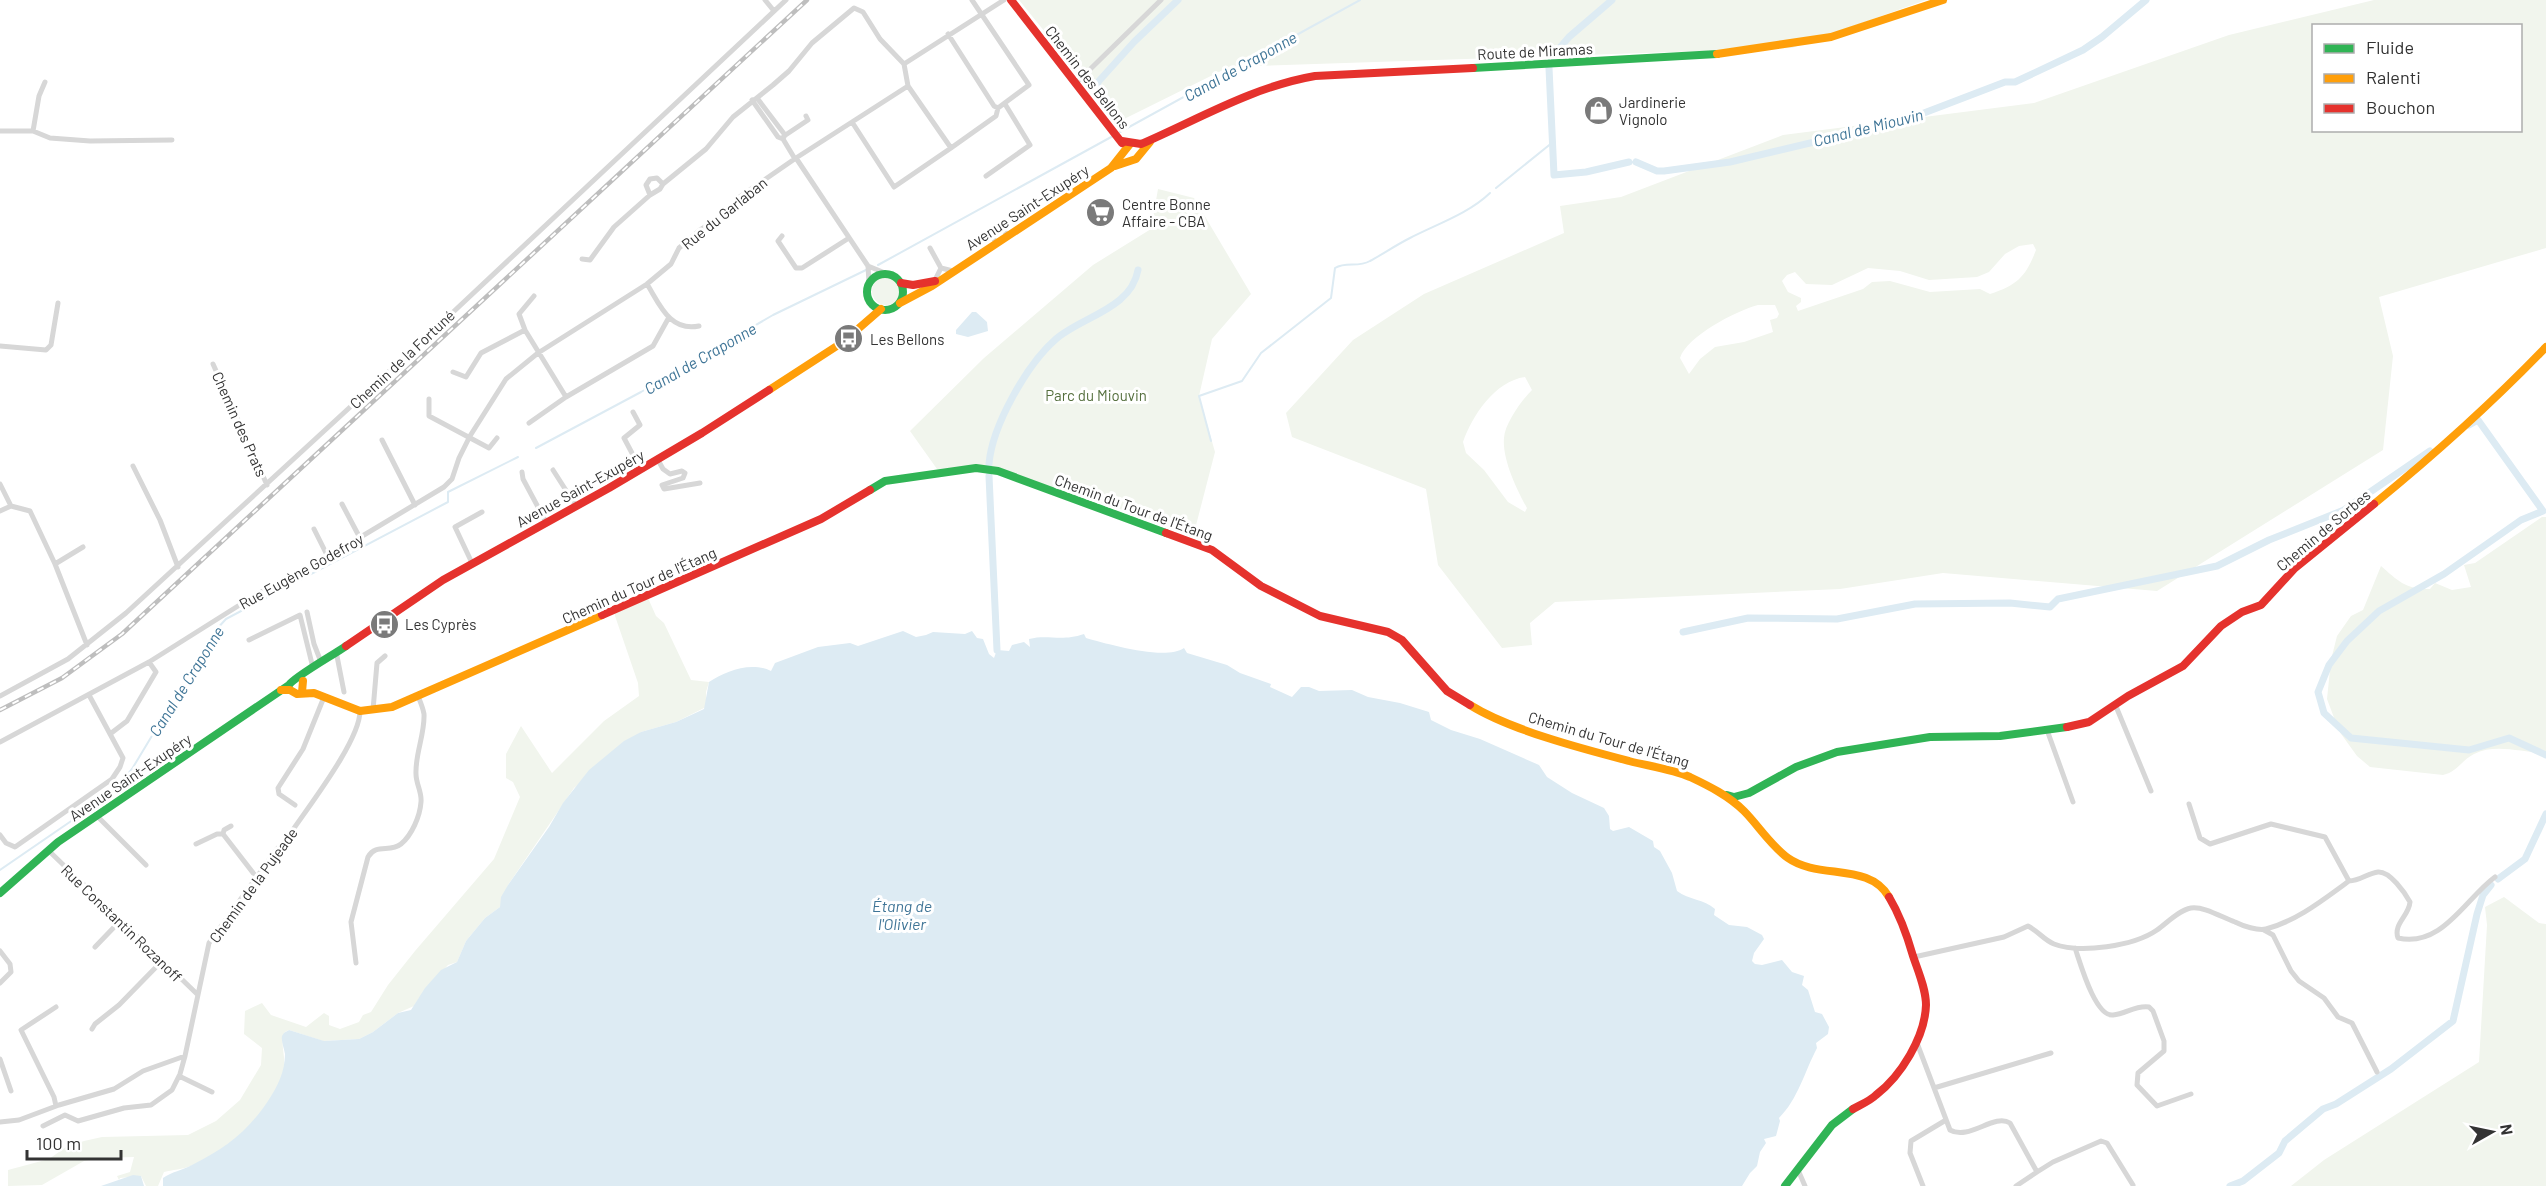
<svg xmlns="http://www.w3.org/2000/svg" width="2546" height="1186" font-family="Barlow,sans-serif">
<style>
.green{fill:#f1f5ed;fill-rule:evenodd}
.water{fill:#ddebf3}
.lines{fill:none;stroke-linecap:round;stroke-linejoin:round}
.stream{stroke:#ddebf3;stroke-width:2}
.canal{stroke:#ddebf3;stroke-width:7}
.street{stroke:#d7d7d7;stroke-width:5}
.fast{stroke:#30b455;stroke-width:8}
.slow{stroke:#ff9f0a;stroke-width:8}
.jam{stroke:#e5322d;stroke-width:8}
.rail-casing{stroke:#bebebe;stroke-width:4.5}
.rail{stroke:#fff;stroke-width:2;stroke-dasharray:7;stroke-linecap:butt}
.labels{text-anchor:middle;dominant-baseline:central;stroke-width:6;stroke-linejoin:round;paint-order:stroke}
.street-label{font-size:15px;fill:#333;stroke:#fff}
.poi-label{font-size:15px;fill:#333;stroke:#fff;text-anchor:start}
.park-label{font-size:15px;fill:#56703f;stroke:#fff}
.water-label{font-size:16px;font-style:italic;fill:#3f7597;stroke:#fff}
</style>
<rect width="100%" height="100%" fill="#fff"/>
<!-- green -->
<path class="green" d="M1019,0h907l-134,48 -563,19 -111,55z
M2374,0h172v248l-167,49 14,59 -10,94 -226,141 -214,-18 -103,16 -285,13 -25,21 2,22 -30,3 -64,-83 -12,-76 -134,-52 -6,-24 67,-73 71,-46 140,-61 -4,-27 61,-9 162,-62 251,-32 195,-68zM2314,26h206v104h-206zM2033,244l3,6c-10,26 -18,35 -46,44l-10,-5 -50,3 -40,-11 -18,1 -9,7 -65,22 -2,-5 5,-4v-4l-13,-6 -6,-11 5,-6 8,-3 11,12 26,1 36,-17 32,3 29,9 48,-3 12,-5 16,-18 14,-8zM1758,305h17l4,9 -2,4 -7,2 3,12 -29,10 -29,5 -15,12 -11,15 -9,-16c7,-22 56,-47 78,-53zM1525,377l7,13c-10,10 -27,33 -28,48 -2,21 13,52 23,70l-2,4 -17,-10 -24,-32 -18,-17 -3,-11c9,-26 32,-61 62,-65z
M1158,189l36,9 57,96 -39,45 -13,57 16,56 -21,81 -205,-66 -52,2 -27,-38 74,-73 109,-93 58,-36z
M872 291a14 14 0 1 1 28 0a14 14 0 1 1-28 0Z
M2542,517h4v236c-23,0 -50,-10 -72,1 -12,6 -17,18 -31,21l-73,-8 -13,-11 -18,-25 -12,-32 4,-39 6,-24 14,-20 12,-6 18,-44c17,15 26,24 49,23l5,-6 17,7 19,-3 -7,-22 11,-2z
M648,598l8,18 8,7 27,57 18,2 -3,10v15l-30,15 -35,10 -67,56 -66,97 -8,22 -15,11 -19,23 -9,21 -9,3 -29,33 -5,8 -16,7 -25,19 -14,7 -36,2 -34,-11 -4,2c-6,9 1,24 -1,36 -7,40 -57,84 -93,98 -8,3 -19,4 -27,6l-6,14h-12l-5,-10 -21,2 -1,2 -2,-4 13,-4 4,-15 -35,1 -15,3 -42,24 -34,1v-16l41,-11 17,-12 18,-6 18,-4 86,-2 28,-14 24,-21 21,-35 1,-17 -18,-14 1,-23 17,-8 9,12 35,12 18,-14 5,3v9l11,4 19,-7 4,-7 8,-3 17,-27 27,-34 79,-92 26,-62 -7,-15 -7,-4v-24l15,-28 31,47 52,-52 35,-25 -1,-13 -24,-70z
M2504,897l35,26 7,1v262h-255l33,-26 155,-98 8,-137 -2,-18z"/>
<!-- water -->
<path class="water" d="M972,312h4l11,10 1,9 -20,6 -12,-3v-4z
M903,631l13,6 10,-2 7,-3 32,2 7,-3 5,7 6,1 6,15 5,4 3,-8 12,1 3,-6 12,-3 6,5 -1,-8c20,-5 31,3 55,-5l2,4c22,6 79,23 98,10l3,5 40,12 13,8 31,11 -1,3 22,10 9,-10h8l10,4 33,-1 16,7 32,6 29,9 2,8 20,10 29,9 59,26 8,12 25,16 32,15 5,8 1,13 3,2 16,-4 24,14 1,6 6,4 12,22 5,18c12,9 27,8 38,18l-1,6 15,10 18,2 15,8 2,4 -10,14 -2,8 3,3 7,1 20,-5 10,12 12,4 -2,9 6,5 7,22 7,2 7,13 -1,7 -12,9 1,5c-13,25 -19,51 -38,70l1,3 -4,15 -12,3 2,4 -6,9 -3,14 -7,7 -8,13h-1579v-8c8,-6 20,-8 29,-13 34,-17 55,-33 76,-64 10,-15 17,-30 17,-47 -1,-6 -4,-13 -3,-18 2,-4 4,-4 7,-6l35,11 35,-2 14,-7 25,-19 13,-3 14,-22 16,-18 16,-8 9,-21 19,-23 15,-11 1,-10 7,-12 41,-58 14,-24 26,-33 35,-29 17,-9 35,-10 28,-13 5,-27c16,-11 42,-21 62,-11l4,-8 43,-16 32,-4 8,3z
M133,1175l8,1 3,10h-43z"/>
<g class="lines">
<!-- stream -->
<path class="stream" d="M1120,132l240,-132
M1496,188l57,-46
M878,265l235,-129
M1211,441l-12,-45 43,-15 19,-28 70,-55 4,-30c11,-7 23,0 35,-7 13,-7 26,-16 40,-23 27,-14 58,-24 80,-45
M536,448l105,-56 132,-77 93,-45
M0,870l112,-77 20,-24 83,-138 11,-12 222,-117v-10l70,-35"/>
<!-- canal -->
<path class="canal" d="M1551,58l18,-21 43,-37
M1549,68l5,107 32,-3 43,-10
M1116,115l-19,-24 1,-9 36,-40 44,-42
M1636,162l21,9h7l66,-9 173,-41 102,-39h10l68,-32 19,-13 44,-37
M2469,425l9,-5 65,91 -22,9 -77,54 -65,37 -32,30 -18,24 -11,27 6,21 27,25 118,12 40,-12 37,17
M989,464c3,-38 38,-100 67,-125 27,-23 75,-30 82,-69
M989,476l8,174
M1683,632l65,-14 89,1 78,-15 95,-1 40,4 8,-8 159,-33 52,-26 75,-30 86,-59
M2498,879l27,-20 21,-45
M2230,1186l13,-5 36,-28 6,-12 38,-32 13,-5 55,-35 62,-48 24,-107 6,-19 8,-10"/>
<!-- street -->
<path class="street" d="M765,0l9,11
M948,34l46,72 4,2 31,-23 -57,-85
M1075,84l86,-84
M757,98l28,37 -2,4
M752,100l26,37 5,2 12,20
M852,122l42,65 57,-39 -43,-62
M0,131h33l17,7 40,3 82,-1
M33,131l6,-35 6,-14
M784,136l24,-16 -2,-4
M951,148l45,-32 2,-8
M796,158l72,108
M986,176l44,-31 -25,-41
M663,184l-6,-6 -7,1 -4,6 4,10 10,-6 3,-5 43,-35 27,-32 40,-32 16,-14 23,-28 42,-35 9,4 17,27 24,25
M782,236l-4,5 18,27h6l47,-30
M997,244l-5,-8 11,-7 5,7
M930,248l11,20
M582,259l8,1 24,-33 36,-32
M934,282l7,-14 12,3
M869,283l-1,-17 17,7
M647,284c13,21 23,48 52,42
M534,296l-15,18 6,16 41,67
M0,346l46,4 5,-5 7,-42
M213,364l54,121
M453,372l13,5 15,-24 44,-23
M429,399v17l60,32 8,-10
M633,412l7,13 -16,13 17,32
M529,423l37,-26 87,-51 15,-27
M382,440l33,65
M658,460l5,9 7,5 12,-3 3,2 -2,5 -21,7 2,4 36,-6
M133,466l27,54 18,47
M553,470l23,36
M522,472l1,7 23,43
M0,484l11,22 19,5 25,53 32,81
M342,504l18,34
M0,511l11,-5
M314,529l14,28
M472,563l-17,-36 27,-15
M55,564l28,-17
M307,612l7,32 7,18
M249,640l51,-25 13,53
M336,651l8,41
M0,696l68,-37 58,-46 308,-283 352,-330
M2115,704l36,87
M373,710l4,-47 8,-7
M2047,730l26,72
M110,734l17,-13 29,-49 -7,-10
M0,742l149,-80 108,-68 47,-23 140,-84 8,-8 7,-21 11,-22 36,-57 32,-26 109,-69 24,-20 8,-16 21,-18 30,-18 8,-14 58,-40 112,-72 -4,-22 100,-64
M2189,804l11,34 10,6 61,-20 54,13 24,44
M295,805l-16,-11 -1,-6 25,-39 21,-52
M97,816l49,49
M231,826l-7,4 -1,4 34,44
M0,835l6,8 9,4 97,-68 8,-12 3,-9 -34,-63
M196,844l21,-10h6
M48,850l149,144
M2264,930l9,5 18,36 8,10 25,17 14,19 14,6 25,49
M95,947l25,-26
M2075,948c5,14 20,69 38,67 13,-1 22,-10 36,-8l4,4 11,30v10l-26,22 -1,12 20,21 34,-12
M0,951l10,13 1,8 -11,11
M1914,957l90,-20 24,-11c10,5 16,14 26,18 26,10 80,2 103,-14 10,-7 22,-20 34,-22 13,-2 32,10 44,14 8,4 23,9 31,7 31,-8 58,-30 83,-48 11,0 19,-8 29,-9 12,-1 27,21 32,30 -1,14 -17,22 -12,36 44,10 67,-39 97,-61
M356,963l-5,-41 17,-65c8,-14 22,-4 33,-13 11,-9 19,-28 20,-42 1,-10 -5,-18 -5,-28 -1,-20 9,-40 8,-60 -1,-6 -4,-13 -6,-18
M92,1029l3,-5 24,-19 43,-44
M1917,1043l33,87c19,11 44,-17 60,-7l27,49 -21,14
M0,1059l11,32
M179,1076l33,16
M1934,1088l117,-35
M56,1106l-2,-9 -33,-67 35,-23
M0,1122l19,-2 40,-15 55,-16 29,-18 42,-15
M43,1126l22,-11 13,6 46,-13 27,-3 21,-15 8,-16 5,-18 24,-113 68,-94 9,-9c18,-28 74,-98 74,-129
M1798,1170l7,16
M2037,1172l16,-10 48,-21 6,2 26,42
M1923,1186l-13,-33 1,-12 35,-21"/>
<!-- fast -->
<path class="fast" d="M1473,68l244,-14
M867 292a18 18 0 1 1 36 0a18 18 0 1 1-36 0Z
M870,490l15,-9 91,-13 22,3 168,62
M1727,795l7,2 15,-4 47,-26 41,-15 93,-15 70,-1 67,-9
M0,893l58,-51 231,-157c5,-8 46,-31 57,-39
M1785,1186l47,-61 21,-16"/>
<!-- slow -->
<path class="slow" d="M1717,54l114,-17 112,-37
M1115,166l21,-7 14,-17
M900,303l32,-17 179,-118 19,-24
M769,390l74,-48 38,-33
M2374,504c60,-49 118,-101 172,-157
M281,690h9l7,4 17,-1 46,18 32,-4 210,-92
M302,692l1,-11
M1470,705c40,25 113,44 159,56 19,5 43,8 61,16 19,9 39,19 54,34 14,14 27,35 44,47 31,22 81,4 101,39"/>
<!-- jam -->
<path class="jam" d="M1011,0l111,143
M1122,141l19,3c58,-25 111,-57 174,-68l158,-8
M901,283l12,2 22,-4
M1166,533l46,17 49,36 59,30 68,16 14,8 45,51 23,14
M602,615l219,-96 49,-29
M346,646l97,-66 166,-92 93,-55 67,-43
M2067,727l22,-5 39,-26 55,-30 38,-40 21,-14 19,-7 33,-36 80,-65
M1853,1109c7,-4 17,-8 23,-14 25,-19 49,-58 50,-90 0,-16 -8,-34 -13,-49 -6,-21 -12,-39 -24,-59"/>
<defs>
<path id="rail" d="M0,710l62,-32 60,-44 685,-634"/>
</defs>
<!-- rail casing -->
<use href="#rail" class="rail-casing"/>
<!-- rail -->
<use href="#rail" class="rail"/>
</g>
<!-- icons -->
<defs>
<symbol id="shop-disc" viewBox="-11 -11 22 22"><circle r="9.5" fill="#7a7a7a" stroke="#fff"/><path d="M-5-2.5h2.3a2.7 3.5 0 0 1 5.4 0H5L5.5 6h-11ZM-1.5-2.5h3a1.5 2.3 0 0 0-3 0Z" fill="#fff"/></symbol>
<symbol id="supermarket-disc" viewBox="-11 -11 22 22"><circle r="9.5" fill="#7a7a7a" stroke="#fff"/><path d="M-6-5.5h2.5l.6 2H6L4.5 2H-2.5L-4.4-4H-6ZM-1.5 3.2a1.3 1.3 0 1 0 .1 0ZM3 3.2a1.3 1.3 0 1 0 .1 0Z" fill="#fff"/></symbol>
<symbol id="bus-disc" viewBox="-11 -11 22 22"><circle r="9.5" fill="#7a7a7a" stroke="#fff"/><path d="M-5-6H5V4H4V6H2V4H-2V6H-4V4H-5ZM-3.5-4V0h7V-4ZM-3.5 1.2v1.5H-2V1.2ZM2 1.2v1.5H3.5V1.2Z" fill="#fff"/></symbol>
</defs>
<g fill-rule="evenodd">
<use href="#shop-disc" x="1582" y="94" width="33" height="33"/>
<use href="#supermarket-disc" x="1084" y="196" width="33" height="33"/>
<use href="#bus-disc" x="832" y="322" width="33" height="33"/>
<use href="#bus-disc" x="368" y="608" width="33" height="33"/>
</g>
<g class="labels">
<!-- street labels -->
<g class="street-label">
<text transform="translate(1535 51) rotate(-3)">Route de Miramas</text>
<text transform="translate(1088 77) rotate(52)">Chemin des Bellons</text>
<text transform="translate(1027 207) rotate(-33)">Avenue Saint-Exupéry</text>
<text transform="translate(724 213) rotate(-39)">Rue du Garlaban</text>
<text transform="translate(402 359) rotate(-43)">Chemin de la Fortuné</text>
<text transform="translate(240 424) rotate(66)">Chemin des Prats</text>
<text transform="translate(580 488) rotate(-29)">Avenue Saint-Exupéry</text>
<text transform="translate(1134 507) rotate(20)">Chemin du Tour de l'Étang</text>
<text transform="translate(2323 530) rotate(-40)">Chemin de Sorbes</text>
<text transform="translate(301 571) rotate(-29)">Rue Eugène Godefroy</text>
<text transform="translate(639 585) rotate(-24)">Chemin du Tour de l'Étang</text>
<text transform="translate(1609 739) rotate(16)">Chemin du Tour de l'Étang</text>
<text transform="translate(130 777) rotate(-34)">Avenue Saint-Exupéry</text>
<text transform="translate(253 885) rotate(-54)">Chemin de la Pujeade</text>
<text transform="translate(122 923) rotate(44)">Rue Constantin Rozanoff</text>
</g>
<!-- poi labels -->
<g class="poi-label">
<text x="1619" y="102">Jardinerie<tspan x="1619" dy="17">Vignolo</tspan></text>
<text x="1122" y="204">Centre Bonne<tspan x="1122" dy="17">Affaire - CBA</tspan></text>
<text x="870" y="339">Les Bellons</text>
<text x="405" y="624">Les Cyprès</text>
</g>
<!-- park labels -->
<g class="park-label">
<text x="1096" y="395">Parc du Miouvin</text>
</g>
<!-- water labels -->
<g class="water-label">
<text transform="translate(1240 66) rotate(-29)">Canal de Craponne</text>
<text transform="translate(1868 127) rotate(-14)">Canal de Miouvin</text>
<text transform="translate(700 358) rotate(-30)">Canal de Craponne</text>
<text transform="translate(186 681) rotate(-58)">Canal de Craponne</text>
<text x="902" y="905">Étang de<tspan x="902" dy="18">l'Olivier</tspan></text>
</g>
</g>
<!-- legend -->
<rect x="2312" y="24" width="210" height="108" fill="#ffffff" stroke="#adadad" stroke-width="1.5"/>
<rect x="2324" y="44" width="30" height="9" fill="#30b455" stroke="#adadad" stroke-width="1.5"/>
<text x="2366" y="54" font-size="18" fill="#333333">Fluide</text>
<rect x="2324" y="74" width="30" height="9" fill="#ff9f0a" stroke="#adadad" stroke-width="1.5"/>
<text x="2366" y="84" font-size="18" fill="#333333">Ralenti</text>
<rect x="2324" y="104" width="30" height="9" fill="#e5322d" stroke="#adadad" stroke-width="1.5"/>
<text x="2366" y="114" font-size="18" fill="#333333">Bouchon</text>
<!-- north arrow -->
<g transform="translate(2492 1132) rotate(81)" stroke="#ffffff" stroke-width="4.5" paint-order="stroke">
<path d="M0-4.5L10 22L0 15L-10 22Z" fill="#333333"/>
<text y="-9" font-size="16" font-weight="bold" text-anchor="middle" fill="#333333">N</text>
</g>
<!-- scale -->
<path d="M27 1150v9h94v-9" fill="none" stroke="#333333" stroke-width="3"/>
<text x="36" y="1150" font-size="18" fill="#333333" stroke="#ffffff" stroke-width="4.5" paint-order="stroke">100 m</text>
</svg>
